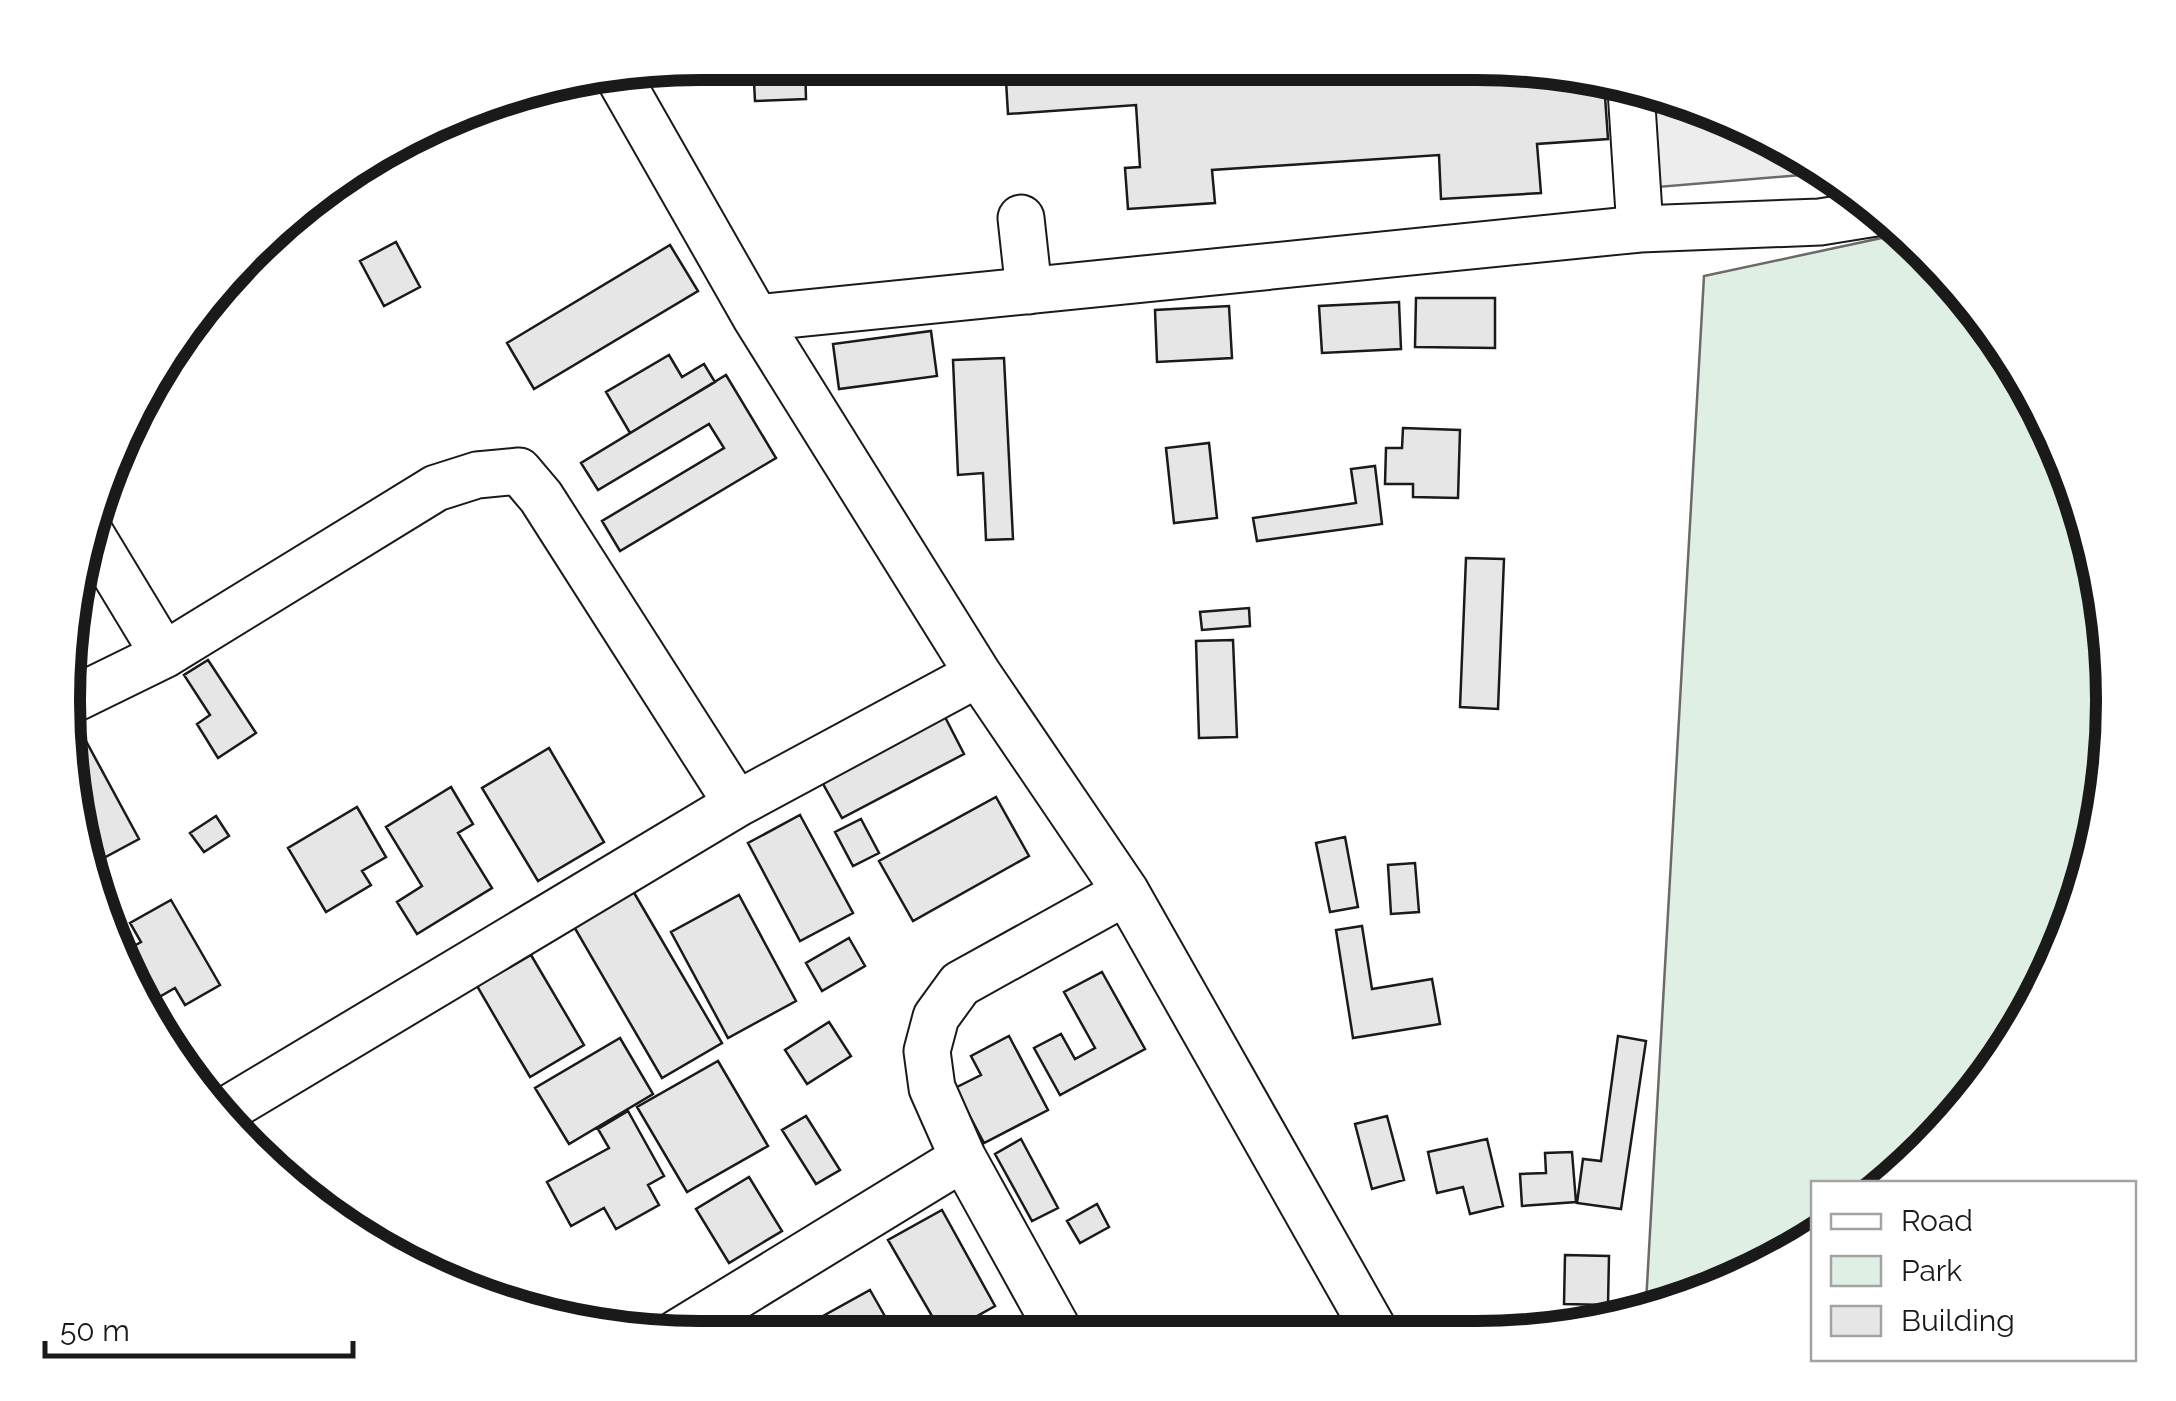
<svg xmlns="http://www.w3.org/2000/svg" width="2176" height="1401" font-family="Raleway,sans-serif">
<style>
.green{fill:#e0efe3;stroke:#6a6a6a;stroke-width:2.5}
.parking{fill:#ededed;stroke:#6a6a6a;stroke-width:2.5}
.building{fill:#e6e6e6;stroke:#1a1a1a;stroke-width:2.5}
.lines{fill:none;stroke-linecap:round;stroke-linejoin:round}
.minor-casing{stroke:#1a1a1a;stroke-width:49}
.minor{stroke:#fff;stroke-width:45}
.rim{fill:none;stroke:#1a1a1a;stroke-width:12}
</style>
<rect width="100%" height="100%" fill="#fff"/>
<!-- green -->
<path class="green" d="M1905,233l142,185 65,240 -32,247 -124,216 -82,62 -60,1 -1,46 -55,42 -112,31 58,-1027z"/>
<!-- parking -->
<path class="parking" d="M1651,96l106,32 68,45 -167,14z"/>
<!-- building -->
<path class="building" d="M753,63h52l1,36 -51,2z
M1005,64l554,4 45,14 4,57 -71,5 4,49 -100,6 -2,-44 -227,15 3,33 -87,6 -3,-41 15,-1 -4,-62 -128,9z
M396,242l24,45 -36,19 -24,-45z
M670,245l28,46 -164,98 -27,-46z
M1416,298h79v50l-80,-1z
M1399,302l2,47 -79,4 -3,-47z
M1229,306l3,52 -75,4 -2,-52z
M931,331l6,45 -98,13 -6,-45z
M669,355l13,22 22,-13 11,18 -85,51 -24,-41z
M1004,358l9,181 -27,1 -3,-67 -25,2 -5,-115z
M726,375l50,83 -156,93 -18,-30 122,-73 -15,-24 -111,66 -17,-27z
M1403,428l57,2 -2,68 -45,-1v-13h-28l1,-36h16z
M1209,443l8,75 -43,5 -8,-75z
M1375,466l7,58 -125,17 -4,-23 103,-15 -5,-34z
M1466,558l38,1 -6,150 -38,-2z
M1249,608l1,18 -48,4 -2,-18z
M1233,640l4,97 -38,1 -3,-97z
M208,660l48,73 -38,25 -21,-34 13,-9 -26,-40z
M945,717l19,37 -122,64 -20,-36z
M86,741l53,98 -54,29 -13,-121z
M549,748l55,94 -66,39 -56,-93z
M451,787l22,37 -15,9 34,55 -75,46 -20,-32 25,-16 -36,-59z
M996,797l33,59 -116,65 -34,-60z
M357,807l29,50 -24,14 9,14 -45,27 -38,-64z
M800,815l53,98 -53,28 -52,-98z
M216,816l13,20 -25,16 -14,-19z
M861,819l18,34 -26,13 -18,-34z
M1345,837l13,70 -28,5 -14,-69z
M1415,863l4,49 -28,2 -3,-49z
M633,891l89,152 -60,35 -89,-153z
M739,895l57,106 -68,37 -57,-106z
M171,900l49,85 -35,20 -10,-17 -28,16 -24,-52 18,-10 -11,-19z
M1362,926l10,63 60,-10 8,45 -87,14 -17,-108z
M849,938l16,28 -43,25 -16,-28z
M531,955l53,90 -54,32 -53,-91z
M1102,972l43,77 -85,46 -26,-47 27,-14 14,25 20,-11 -31,-56z
M829,1022l22,34 -44,28 -22,-34z
M1009,1036l39,74 -64,33 -29,-55 26,-13 -10,-19z
M1618,1036l28,5 -25,168 -44,-6 6,-44 18,2z
M620,1038l33,56 -84,50 -34,-56z
M718,1061l50,85 -81,46 -50,-85z
M628,1111l36,65 -16,9 11,20 -43,24 -12,-21 -33,18 -24,-44 62,-34 -11,-19z
M806,1116l34,54 -24,14 -34,-54z
M1387,1116l17,64 -32,9 -17,-65z
M1021,1139l37,69 -26,13 -37,-67z
M1487,1139l16,67 -33,8 -7,-27 -26,6 -9,-41z
M1572,1152l4,50 -54,4 -2,-32 26,-1 -1,-20z
M749,1177l33,54 -53,32 -33,-54z
M1097,1204l12,23 -29,16 -13,-22z
M942,1210l53,96 -52,29 -55,-95z
M1565,1255l44,1 -1,49 -44,-1z
M870,1290l25,44h-74l-7,-13z"/>
<g class="lines">
<defs>
<path id="minor" d="M618,76l138,242 222,356 148,218 252,445
M1631,90l9,139
M1021,218l8,73
M756,318l884,-89 180,-7 62,-10
M89,531l75,124
M68,702l96,-47 272,-167 41,-13 42,-4 22,26 196,307
M221,1113l516,-309 241,-130
M677,1333l286,-175
M1061,1335l-98,-177 -31,-70 -5,-37 9,-34 24,-33 166,-92"/>
</defs>
<!-- minor casing -->
<use href="#minor" class="minor-casing"/>
<!-- minor -->
<use href="#minor" class="minor"/>
</g>
<!-- crop -->
<path d="M0 0H2176V1401H0ZM700 80H1476A620 620 0 0 1 2096 700V701A620 620 0 0 1 1476 1321H700A620 620 0 0 1 80 701V700A620 620 0 0 1 700 80Z" fill="#fff" fill-rule="evenodd"/>
<path class="rim" d="M700 80H1476A620 620 0 0 1 2096 700V701A620 620 0 0 1 1476 1321H700A620 620 0 0 1 80 701V700A620 620 0 0 1 700 80Z"/>
<!-- legend -->
<rect x="1811" y="1181" width="325" height="180" fill="#ffffff" stroke="#a3a3a3" stroke-width="2.5"/>
<rect x="1831" y="1214" width="50" height="15" fill="#ffffff" stroke="#a3a3a3" stroke-width="2.5"/>
<text x="1901" y="1231" font-size="30" fill="#1a1a1a">Road</text>
<rect x="1831" y="1256" width="50" height="30" fill="#e0efe3" stroke="#a3a3a3" stroke-width="2.5"/>
<text x="1901" y="1281" font-size="30" fill="#1a1a1a">Park</text>
<rect x="1831" y="1306" width="50" height="30" fill="#e6e6e6" stroke="#a3a3a3" stroke-width="2.5"/>
<text x="1901" y="1331" font-size="30" fill="#1a1a1a">Building</text>
<!-- scale -->
<path d="M45 1341v15h308v-15" fill="none" stroke="#1a1a1a" stroke-width="5"/>
<text x="60" y="1341" font-size="30" fill="#1a1a1a" stroke="#ffffff" stroke-width="8" paint-order="stroke">50 m</text>
</svg>
